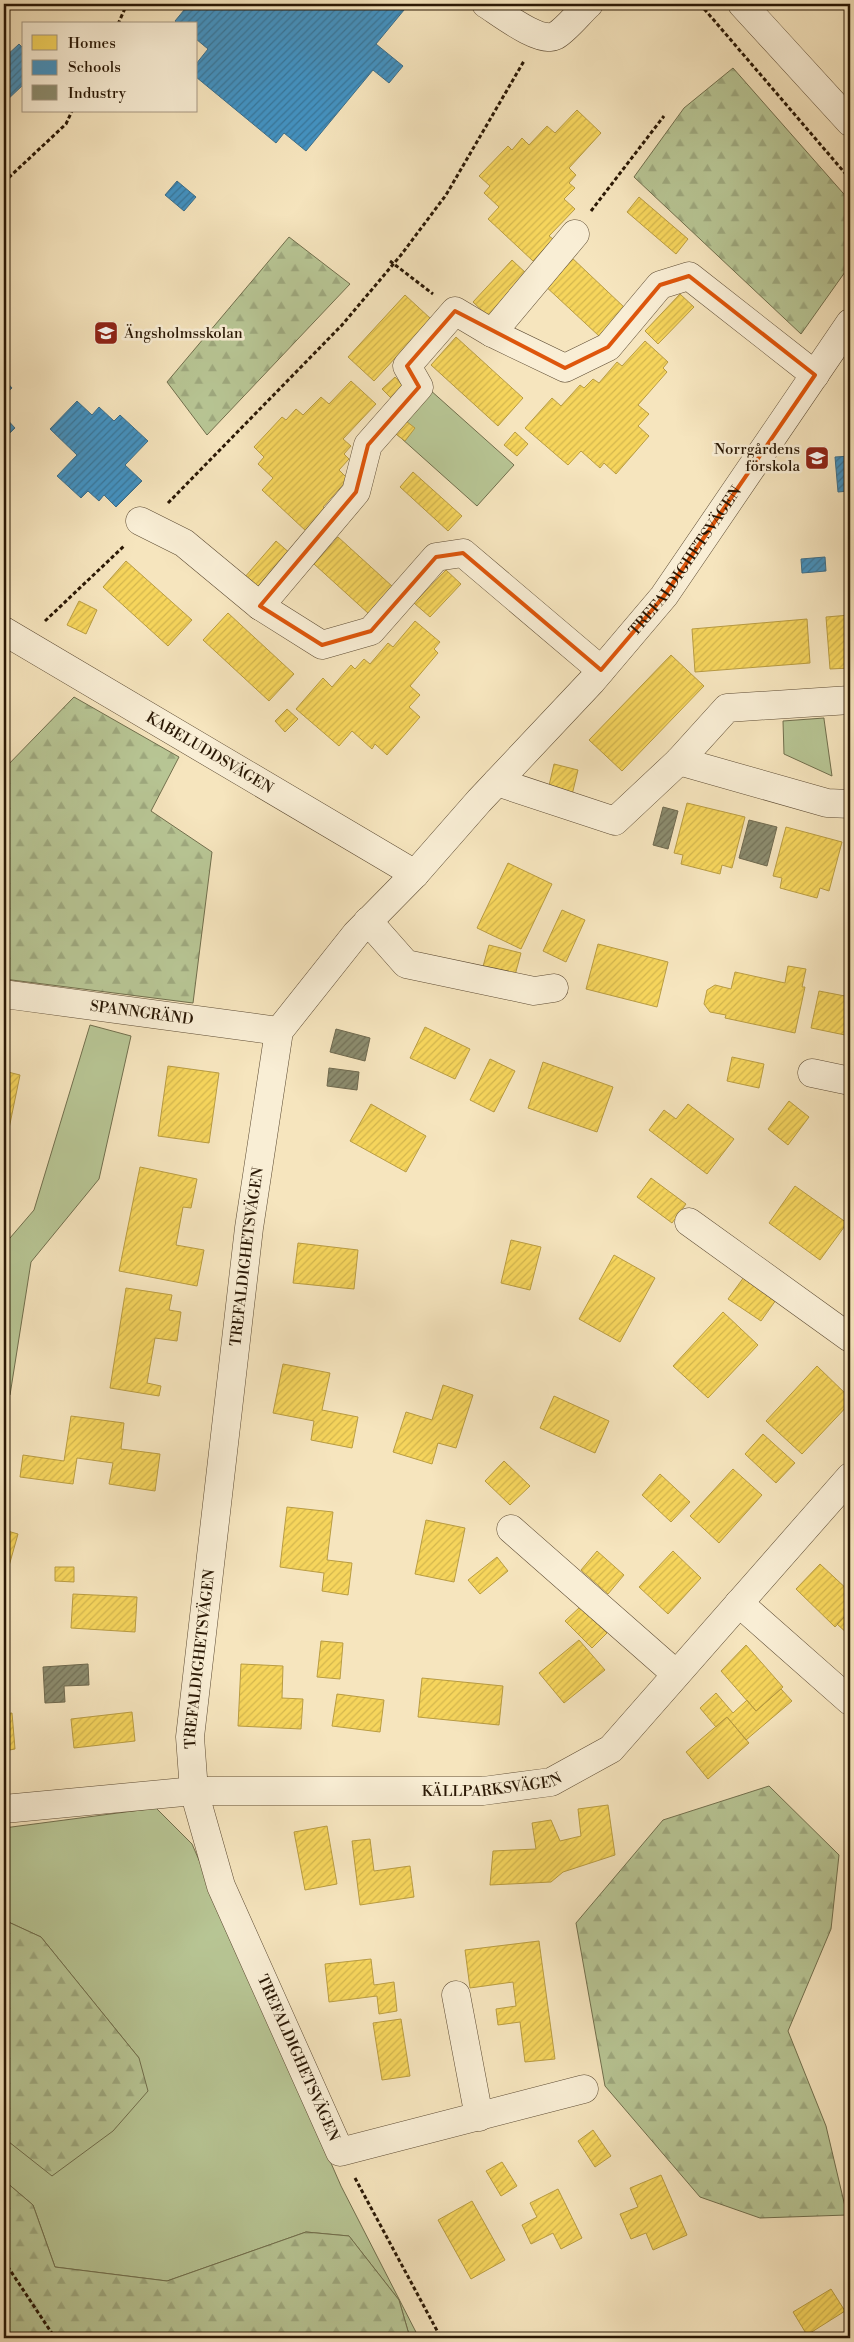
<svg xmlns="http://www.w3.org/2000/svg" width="854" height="2342" font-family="'Libre Bodoni',serif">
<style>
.green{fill:#b8c695;stroke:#716f4d}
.forest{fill:url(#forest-firs);stroke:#716f4d}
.homes{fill:url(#homes-hatch);stroke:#b99c42}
.schools{fill:url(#schools-hatch);stroke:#3c6e8a}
.industry{fill:url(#industry-hatch);stroke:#6f694e}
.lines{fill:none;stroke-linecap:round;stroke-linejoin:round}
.minor-casing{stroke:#5d4b33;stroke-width:29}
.path{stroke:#2a1805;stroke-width:3;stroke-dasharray:4 2.5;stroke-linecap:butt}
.minor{stroke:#f9eed5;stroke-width:28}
.marked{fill:none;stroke:#de560c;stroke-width:4;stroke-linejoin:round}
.labels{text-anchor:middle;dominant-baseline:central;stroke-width:5;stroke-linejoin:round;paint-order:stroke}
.poi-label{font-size:15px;fill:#2a1805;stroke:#f9eed5;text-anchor:start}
.street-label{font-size:15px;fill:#2a1805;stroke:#f9eed5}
</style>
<defs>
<pattern id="forest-firs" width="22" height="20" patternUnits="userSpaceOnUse" patternTransform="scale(1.25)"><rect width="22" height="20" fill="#b8c695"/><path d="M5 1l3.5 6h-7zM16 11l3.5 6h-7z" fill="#9ea97f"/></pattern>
<pattern id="homes-hatch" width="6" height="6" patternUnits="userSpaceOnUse" patternTransform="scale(1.25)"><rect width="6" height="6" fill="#f6d55c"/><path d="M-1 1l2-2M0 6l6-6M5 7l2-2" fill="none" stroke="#d3b64e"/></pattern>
<pattern id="schools-hatch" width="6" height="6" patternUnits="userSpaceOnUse" patternTransform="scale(1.25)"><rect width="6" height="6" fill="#4393c3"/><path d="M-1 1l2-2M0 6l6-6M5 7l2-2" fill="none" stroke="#38779c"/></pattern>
<pattern id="industry-hatch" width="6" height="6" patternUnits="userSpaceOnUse" patternTransform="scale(1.25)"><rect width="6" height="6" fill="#8c8c6e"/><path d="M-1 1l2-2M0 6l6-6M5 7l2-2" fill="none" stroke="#737158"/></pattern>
</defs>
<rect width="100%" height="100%" fill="#f6e5be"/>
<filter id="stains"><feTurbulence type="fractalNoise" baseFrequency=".004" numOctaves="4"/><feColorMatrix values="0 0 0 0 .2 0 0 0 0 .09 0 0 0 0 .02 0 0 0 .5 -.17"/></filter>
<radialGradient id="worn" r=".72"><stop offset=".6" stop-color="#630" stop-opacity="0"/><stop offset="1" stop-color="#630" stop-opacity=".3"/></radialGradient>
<!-- green -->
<path class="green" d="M429,389l85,76 -37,41 -85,-76z
M824,718v1l8,57 -48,-22 -1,-33z
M90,1025l41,11 -32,143 -68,83 -21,133 -6,1v-151l30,-35z
M156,1808l36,36 149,342 78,152h-9l-11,-38 -50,-64 -43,-4 -139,49 -112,-14 -22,-62 -27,-23 -2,2v-46l49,37 86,-117 -98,-121 -37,-17v-92z"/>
<!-- forest -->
<path class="forest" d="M733,68l117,133v64l-49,69 -167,-157 50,-69z
M289,237l61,47 -143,151 -40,-53z
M74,697l105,60 -28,54 61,41 -19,151 -189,-24v-210z
M769,1786l70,69 -8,74 -43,102 38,95 21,89 -87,3 -60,-21 -95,-111 -29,-163 87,-103z
M4,1920l37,17 98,121 9,33 -35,40 -61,45 -48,-38z
M6,2182l27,23 22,62 112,14 139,-49 43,4 50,64 11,38h-406v-154z"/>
<!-- homes -->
<path class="homes" d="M839,4h11v12z
M577,110l24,23 -32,35 7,7 -7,8 6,5 -11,11 11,10 -26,27 4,3 -20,22 -45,-42 11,-12 -15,-14 6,-7 -11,-10 29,-30 4,4 10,-12 7,7 18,-19 8,7z
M639,197l49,42 -12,15 -49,-42z
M570,256l55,52 -26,28 -56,-52z
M512,260l16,15 -39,42 -16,-15z
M680,294l14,13 -36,37 -13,-13z
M405,295l26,24 -57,62 -26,-24z
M456,337l67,61 -25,28 -67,-61z
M645,341l23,21 -5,6 4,4 -29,33 11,9 -11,12 11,10 -33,38 -12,-11 -4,5 -19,-17 -13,14 -43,-37 27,-30 9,8 19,-21 4,3 9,-9 6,4 18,-21 5,4z
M395,377l13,14 -12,12 -14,-14z
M351,381l25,23 -33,35 8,7 -7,8 5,5 -10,11 9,9 -25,28 4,3 -20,22 -45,-42 11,-12 -15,-14 6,-7 -10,-10 28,-30 4,3 10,-11 7,6 18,-18 8,7z
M402,418l13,10 -10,13 -13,-10z
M515,432l13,12 -11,12 -13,-11z
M413,472l49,44 -14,15 -48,-44z
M338,537l55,50 -24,27 -55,-50z
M276,541l16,14 -32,37 -16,-14z
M126,561l66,59 -24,26 -65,-59z
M446,570l15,14 -31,33 -16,-14z
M79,601l18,9 -11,24 -19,-9z
M228,613l66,61 -25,27 -66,-61z
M850,615v53l-20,1 -4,-52z
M807,619l3,44 -115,9 -3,-43z
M415,621l25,21 -6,7 4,4 -28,33 10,9 -11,12 11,10 -33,38 -12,-11 -3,5 -20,-18 -13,15 -43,-37 27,-31 9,9 19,-22 4,4 9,-10 6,5 18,-21 5,4z
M671,655l33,31 -82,85 -33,-31z
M287,709l11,10 -13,13 -10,-11z
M554,764l24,6 -6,25 -24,-5z
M687,803l58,14 -13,51 -10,-3 -2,9 -39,-10 2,-9 -9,-2z
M786,827l56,15 -13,49 -9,-3 -3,10 -37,-10 2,-10 -9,-2z
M508,863l44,21 -31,65 -44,-21z
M562,910l23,10 -19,42 -23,-11z
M598,944l70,18 -11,45 -71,-18z
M489,945l32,8 -7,26 -32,-9z
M788,966l18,3 -4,18h3l-10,46 -70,-15 1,-3 -16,-3 -6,-8 3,-14 8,-5 16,4 4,-17 50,11z
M819,991l31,6v12l-5,26 -34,-7z
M425,1027l45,22 -15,30 -45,-21z
M732,1057l32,7 -5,24 -32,-7z
M490,1059l25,12 -21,41 -24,-12z
M543,1062l70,25 -16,45 -69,-24z
M168,1066l51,7 -10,70 -51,-7z
M4,1071l16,4 -15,73h-1z
M789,1101l20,16 -21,28 -20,-16z
M371,1104l55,32 -20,36 -56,-31z
M688,1104l46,35 -27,35 -58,-44 15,-20 12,9z
M140,1167l57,12 -6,29 -8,-1 -7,38 28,5 -7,36 -78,-15z
M651,1178l35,26 -14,19 -35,-26z
M795,1186l52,37 -27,37 -51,-37z
M511,1240l30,7 -11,43 -29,-7z
M298,1243l60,7 -4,39 -61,-6z
M614,1255l41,23 -35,64 -41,-23z
M744,1277l32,23 -15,21 -33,-22z
M126,1288l46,7 -3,15 12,2 -4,29 -22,-3 -8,45 14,3 -2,10 -49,-8z
M723,1312l35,33 -50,53 -35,-32z
M283,1364l47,9 -8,37 36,7 -6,31 -41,-8 3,-19 -41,-8z
M817,1366l33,32v5l-48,51 -36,-33z
M443,1385l30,10 -17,53 -18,-5 -6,21 -39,-12 13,-40 26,8z
M554,1396l55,25 -14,32 -55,-25z
M71,1416l53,7 -3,26 39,5 -5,37 -46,-7 4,-21 -36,-5 -4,26 -53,-7 3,-22 41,6z
M763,1434l32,29 -19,20 -31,-29z
M504,1461l26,25 -20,19 -25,-24z
M733,1469l29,26 -43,48 -29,-27z
M660,1474l30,28 -19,20 -29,-27z
M287,1507l46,5 -6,48 25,3 -4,32 -26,-4 2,-18 -44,-6z
M426,1520l39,8 -11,54 -39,-8z
M4,1530l14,4 -9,32 -5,-2z
M597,1551l27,24 -16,19 -27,-24z
M673,1551l28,27 -33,36 -29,-27z
M497,1557l11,14 -28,23 -12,-14z
M820,1564l30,28 -4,4 4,4v11l-15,16 -39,-38z
M55,1567h19v15l-19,-1z
M73,1594l64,3 -2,35 -64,-4z
M580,1607l27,26 -15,15 -27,-27z
M850,1611v23l-1,1 -12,-11z
M579,1640l26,30 -41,33 -25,-30z
M321,1641l22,2 -3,36 -23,-2z
M746,1645l37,42 -27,24 -35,-40z
M241,1664l42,2 -1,32 21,1 -2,30 -63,-3z
M422,1678l81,8 -4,39 -81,-8z
M781,1689l11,12 -46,39 -19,-23 -11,10 -16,-19 16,-15 17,20 14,-13 9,11z
M337,1694l47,6 -4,32 -48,-6z
M132,1712l3,29 -61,7 -3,-29z
M12,1713l3,36 -11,2v-37z
M727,1717l22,26 -41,36 -22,-27z
M608,1805l7,50 -52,17 -12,10 -61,3 3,-34 43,-2 -4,-26 19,-3 9,21 21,-5 -3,-27z
M327,1826l10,58 -32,6 -11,-58z
M370,1839l4,32 36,-5 4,31 -54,8 -8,-64z
M539,1941l16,118 -30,3 -5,-40 -22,3 -2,-16 20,-3 -3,-24 -43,6 -5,-38z
M371,1959l3,26 20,-3 3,29 -18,3 -2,-18 -48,6 -4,-38z
M401,2019l9,57 -28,4 -9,-57z
M593,2130l18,26 -16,11 -17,-26z
M502,2162l15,24 -16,10 -15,-25z
M661,2175l26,60 -34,15 -7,-17 -15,6 -11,-25 18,-7 -8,-19z
M558,2189l24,49 -21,11 -8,-16 -22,11 -9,-19 15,-8 -7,-14z
M472,2201l33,59 -34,19 -33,-59z
M831,2289l14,22 -38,24 -14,-23z"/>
<!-- schools -->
<path class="schools" d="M189,4h220l-33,40 27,22 -14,17 -16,-13 -67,81 -22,-18 -8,10 -80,-66v-13l12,-15 -12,-10v-15h-18l-3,-3z
M19,44l5,5v35l-20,19v-45z
M177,181l19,16 -12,14 -19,-16z
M4,379l8,9 -8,7z
M77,401l15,14 7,-8 15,14 6,-6 28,26 -23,24 17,16 -26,26 -12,-12 -5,6 -11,-10 -7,7 -24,-22 20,-21 -27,-26z
M4,416l11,12 -11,11z
M850,456v50l-1,-15 -11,1 -3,-35z
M825,557l1,14 -24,2 -1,-14z"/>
<!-- industry -->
<path class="industry" d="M663,807l15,4 -10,38 -15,-4z
M749,820l28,7 -10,39 -28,-8z
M336,1029l34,9 -5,23 -35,-9z
M329,1068l30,4 -2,18 -30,-4z
M88,1664l1,21 -25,1 1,16 -20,1 -2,-36z"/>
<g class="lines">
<defs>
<g id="minor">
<path d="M486,4c13,8 54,40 69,32 10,-5 25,-24 34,-32"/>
<path d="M742,4l108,118"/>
<path d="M492,333l83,-99"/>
<path d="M140,521l44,22 76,63 96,-114 12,-47 51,-58 -12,-21 48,-55 37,22 73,35 43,-21 52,-62 29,-9 126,99"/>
<path d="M260,606l62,39 49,-14 65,-74 27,-4 138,117"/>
<path id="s1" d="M4,631l411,243"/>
<path d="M679,761l148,42 23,1"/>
<path d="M497,782l118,39 64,-60 48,-53 123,-8"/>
<path d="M368,921l38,43 128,27 20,-3"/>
<path id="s2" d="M4,994l275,37"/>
<path d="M812,1073l38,8"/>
<path d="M689,1222l161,116"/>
<path d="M511,1529l165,145"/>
<path d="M739,1603l111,98"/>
<path id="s3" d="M4,1809l190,-18h289l68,-9 60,-33 239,-272"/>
<path d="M456,1995l23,122"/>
<path id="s4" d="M584,2089l-244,63 -119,-266 -27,-95 -4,-54 59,-509 30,-197 77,-97 59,-60 64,-73 113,-120 72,-85 186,-273"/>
</g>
</defs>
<!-- minor casing -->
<use href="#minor" class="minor-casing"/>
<!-- path -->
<path class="path" d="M700,4l150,175
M118,24l9,-20
M4,182l62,-58 6,-13
M591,211l73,-95
M390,261l43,33
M168,503l174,-178 59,-70 45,-60 78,-134
M45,621l79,-75
M355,2178l86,160
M4,2261l51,77"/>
<!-- minor -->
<use href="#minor" class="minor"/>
</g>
<!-- marked area -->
<path class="marked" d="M689,276l126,99 -151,221 -63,74 -138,-117 -27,4 -65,74 -49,14 -62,-39 96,-114 12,-47 51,-58 -12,-21 48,-55 110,57 43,-21 52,-62z"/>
<!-- icons -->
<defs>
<symbol id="school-square" viewBox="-11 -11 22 22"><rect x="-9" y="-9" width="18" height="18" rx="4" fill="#8f2418" stroke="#f9eed5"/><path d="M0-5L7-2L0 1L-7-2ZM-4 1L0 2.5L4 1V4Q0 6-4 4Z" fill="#fff"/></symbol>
</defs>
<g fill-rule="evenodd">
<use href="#school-square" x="92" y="319" width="28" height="28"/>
<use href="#school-square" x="803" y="444" width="28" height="28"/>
</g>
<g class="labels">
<!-- poi labels -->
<g class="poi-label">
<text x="124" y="333">Ängsholmsskolan</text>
<text x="800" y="449" text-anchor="end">Norrgårdens<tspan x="800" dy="17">förskola</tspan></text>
</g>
<!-- street labels -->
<g class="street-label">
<text stroke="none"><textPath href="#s4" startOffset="2030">TREFALDIGHETSVÄGEN</textPath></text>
<text stroke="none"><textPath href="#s1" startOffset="239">KABELUDDSVÄGEN</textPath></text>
<text stroke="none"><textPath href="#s2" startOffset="139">SPANNGRÄND</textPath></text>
<text stroke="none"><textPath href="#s4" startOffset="1180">TREFALDIGHETSVÄGEN</textPath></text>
<text stroke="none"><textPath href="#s4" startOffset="775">TREFALDIGHETSVÄGEN</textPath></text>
<text stroke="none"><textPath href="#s3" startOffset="489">KÄLLPARKSVÄGEN</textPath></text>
<text transform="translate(298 2058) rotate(66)">TREFALDIGHETSVÄGEN</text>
</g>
</g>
<!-- margin -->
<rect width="854" height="2342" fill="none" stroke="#f6e5be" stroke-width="20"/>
<rect x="5" y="5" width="844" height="2332" fill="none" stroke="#2a1805" stroke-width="2.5"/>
<rect x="10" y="10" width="834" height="2322" fill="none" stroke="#2a1805"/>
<!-- legend -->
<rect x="22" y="22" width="175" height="90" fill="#f9eed5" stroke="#a69882"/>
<rect x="32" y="35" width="25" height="15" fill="#f6d55c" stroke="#a69882"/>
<text x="68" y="48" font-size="15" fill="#2a1805">Homes</text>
<rect x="32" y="60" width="25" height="15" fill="#4393c3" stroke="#a69882"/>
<text x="68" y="72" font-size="15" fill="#2a1805">Schools</text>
<rect x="32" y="85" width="25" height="15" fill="#8c8c6e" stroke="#a69882"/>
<text x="68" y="98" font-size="15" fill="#2a1805">Industry</text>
<rect width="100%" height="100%" filter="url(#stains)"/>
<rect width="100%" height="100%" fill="url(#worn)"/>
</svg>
